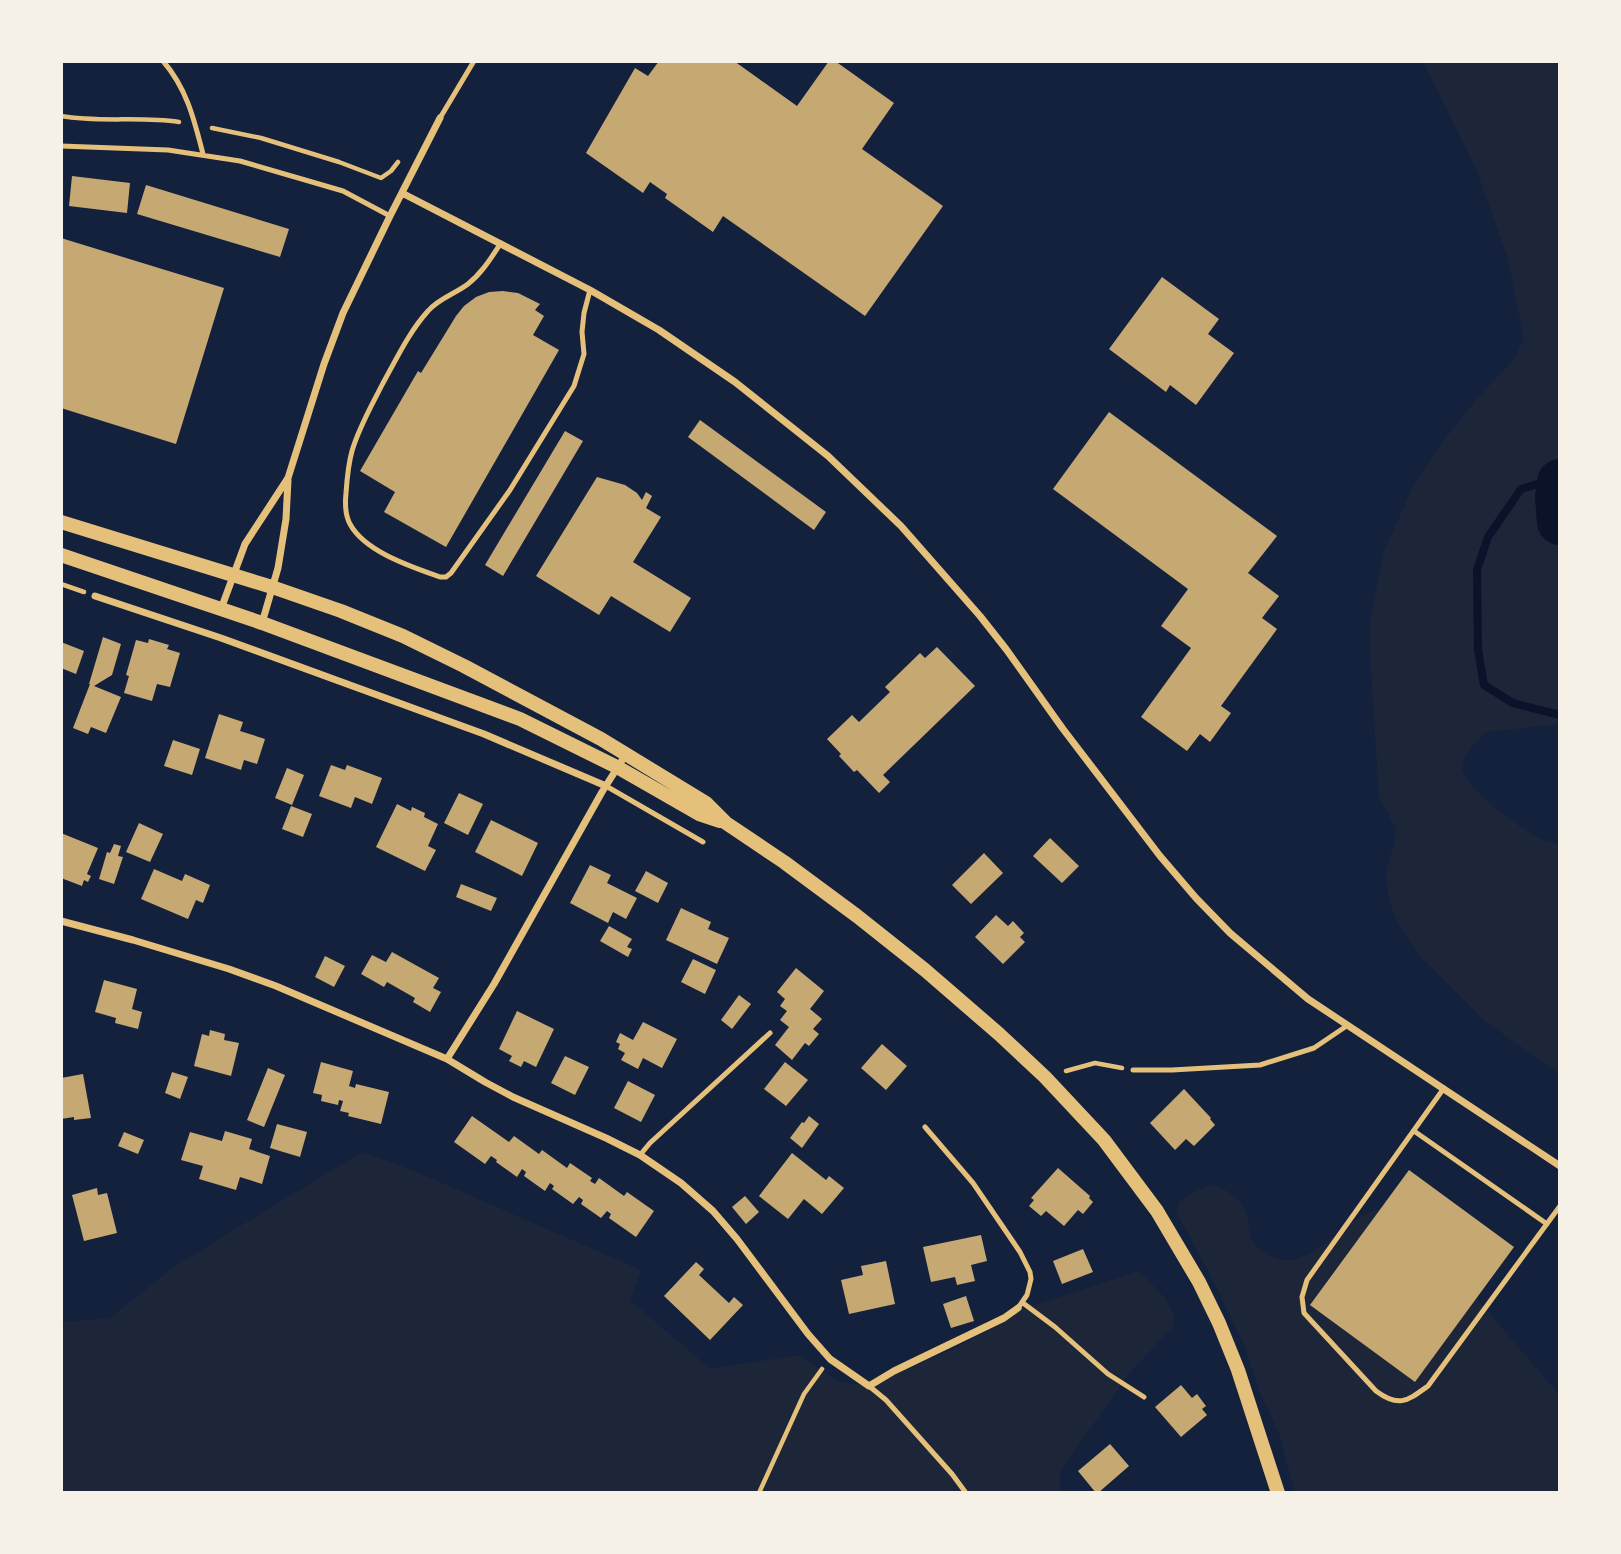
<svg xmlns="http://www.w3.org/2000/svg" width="1621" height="1554" font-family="'Playfair Display',serif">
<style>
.green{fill:#1d2539}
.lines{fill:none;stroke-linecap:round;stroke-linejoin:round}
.stream{stroke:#0b132b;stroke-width:8}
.river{stroke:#0b132b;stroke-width:46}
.building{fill:#c6a872}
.path{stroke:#e5c07b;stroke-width:4.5}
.service{stroke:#e5c07b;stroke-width:5}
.minor{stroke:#e5c07b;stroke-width:7}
.secondary{stroke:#e5c07b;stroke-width:14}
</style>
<rect width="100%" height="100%" fill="#14213d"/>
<!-- green -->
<path class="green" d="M1423,61h137v663l-75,8c-8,10 -23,23 -23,37 2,19 59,59 76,69 7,3 15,4 22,6v230l-74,-52 -66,-65 -25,-40 -7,-22 -2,-24 9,-32 1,-11 -17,-30 -9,-143v-36l14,-68 29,-64 26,-41 36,-45 39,-42 10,-20 -16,-80 -31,-88z
M362,1152l50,18 229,100 -11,30 80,69 89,-14 38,26 24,4 22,-6 66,-28 52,-27 18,-14 120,-39 25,26 11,19 -3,12 -40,42 -67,94c-5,10 -8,18 -2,29h-1002v-171l49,-4 65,-52z
M1209,1184c14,3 31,13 37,28 3,9 2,23 8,31 0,1 7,7 8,7 40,34 76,-29 112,-39 9,-3 21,-3 32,-5l70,92 84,97v98h-265l-16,-59 -19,-42 -15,-45 -30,-63 -39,-73 4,-10z"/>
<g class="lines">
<!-- stream -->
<path class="stream" d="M1560,480l-6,-1 -33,10 -33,48 -11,33 1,80 6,35 29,18 47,12"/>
<!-- river -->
<path class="river" d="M1560,482l-2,15 2,25"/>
</g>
<!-- building -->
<path class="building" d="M659,61h75l63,45 32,-45h6l59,42 -32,46 81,57 -78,110 -142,-100 -10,16 -48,-34 2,-4 -17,-12 -7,11 -57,-40 49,-85 13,8z
M72,176l58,7 -3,30 -58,-7z
M146,185l143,44 -9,28 -143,-43z
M61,238l163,50 -48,156 -115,-36z
M1162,277l57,42 -11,15 26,19 -38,52 -26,-20 -4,7 -57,-43z
M503,291l15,2 22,11 -5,6 9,6 -11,19 26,15 -113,197 -62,-35 11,-20 -35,-21 58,-100 3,2 35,-57 8,-10 12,-9 13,-5z
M1109,412l168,124 -29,37 31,23 -17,22 15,11 -56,77 10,7 -21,29 -10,-8 -13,17 -46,-34 50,-69 -30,-22 27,-37 -135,-100z
M700,420l126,92 -12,18 -126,-93z
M565,431l18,10 -80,135 -18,-11z
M597,477l28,8 12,8 5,7 4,-8 6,4 -6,12 15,9 -28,45 58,36 -21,34 -59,-36 -12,19 -63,-39z
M103,637l18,7 -9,31 -18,11 27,11 -15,36 -15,-6 -3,7 -15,-6 17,-44h-1z
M149,639l20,6 -2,4 13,4 -10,34 -13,-3 -5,17 -28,-8 5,-17 -3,-1 10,-35 12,3z
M61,642l23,9 -8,23 -15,-6z
M937,647l38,39 -92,89 7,7 -11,11 -22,-23 -3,2 -15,-16 2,-2 -14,-15 25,-24 7,7 31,-30 -5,-5 35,-34 5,5z
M219,714l24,8 -3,9 25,8 -8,25 -13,-4 -3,10 -36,-12z
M173,740l27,9 -8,26 -28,-9z
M331,765l14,5 2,-5 35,13 -10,26 -17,-7 -4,11 -32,-12z
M287,768l17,7 -12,30 -17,-7z
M459,793l24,11 -15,31 -24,-12z
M397,804l14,7 1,-4 13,6 -1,4 14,7 -10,22 8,4 -11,21 -49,-24z
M291,806l21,8 -9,23 -21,-8z
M491,820l47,23 -16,33 -47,-24z
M139,823l24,11 -13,28 -24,-10z
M61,833l37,15 -11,26 4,2 -3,6 -4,-2 -2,6 -21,-8z
M1050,838l29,28 -17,17 -29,-27z
M114,844l7,2 -3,10 5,1 -9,27 -15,-5 8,-27 3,1z
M984,853l19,20 -32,31 -19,-19z
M590,865l21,10 -4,8 30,15 -11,21 -13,-7 -5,11 -38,-20z
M154,869l28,12 3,-7 25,11 -7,18 -7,-3 -8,19 -47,-20z
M646,871l22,12 -10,20 -23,-12z
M461,884l36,14 -6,13 -35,-14z
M681,908l30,14 -3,7 21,9 -12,26 -51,-24z
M996,915l12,11 5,-5 11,12 -4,4 5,5 -22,22 -28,-27z
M609,926l23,13 -5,8 5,2 -4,8 -28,-16z
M392,952l47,26 -6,10 8,4 -11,20 -17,-10 2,-4 -28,-16 -3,5 -23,-13 11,-19 14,7z
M325,956l20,10 -11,21 -19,-10z
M693,959l23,11 -11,24 -24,-12z
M796,968l28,23 -14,18 12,10 -9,10 6,5 -10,12 -4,-3 -13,17 -17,-15 14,-18 -9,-7 7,-9 -7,-5 5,-7 -8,-7z
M104,980l33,9 -5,20 10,3 -4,17 -23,-6 1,-5 -21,-6z
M739,995l12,9 -19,25 -11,-9z
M517,1011l37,18 -18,38 -12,-6 -3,6 -12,-6 3,-5 -13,-7z
M643,1022l34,17 -15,29 -19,-10 -5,11 -17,-9 4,-7 -7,-4 2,-5 -4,-2 4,-9 13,7z
M210,1030l15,4 -1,6 15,3 -8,33 -37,-10 8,-32 7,2z
M882,1044l25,22 -21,24 -25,-22z
M565,1056l24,11 -14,28 -24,-12z
M321,1062l32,9 -4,15 6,2 1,-4 33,8 -8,32 -33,-8 1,-3 -9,-2 3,-10 -4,-1 -1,5 -17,-4 1,-6 -9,-2z
M785,1062l23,18 -22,26 -22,-17z
M268,1068l17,7 -21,52 -17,-7z
M172,1072l16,5 -8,22 -15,-6z
M83,1074l8,44 -17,2v-3l-13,2v-41z
M628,1081l27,14 -14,27 -27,-14z
M1184,1089l27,29 -1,1 5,6 -21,21 -8,-7 -11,11 -25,-27z
M472,1116l37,26 5,-6 25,18 3,-4 25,18 3,-5 22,15 -2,3 5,3 4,-6 25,18 3,-4 27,19 -18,26 -27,-19 2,-4 -4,-3 -6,7 -20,-14 2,-4 -4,-3 -6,7 -21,-15 2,-3 -4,-3 -5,8 -21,-15 2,-4 -4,-3 -5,8 -21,-15 1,-2 -6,-4 -6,8 -31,-22z
M809,1116l10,8 -17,24 -12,-10 12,-16 2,1z
M277,1124l30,8 -7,25 -30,-9z
M225,1131l27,8 -3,10 21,7 -8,28 -22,-7 -4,13 -37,-11 4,-13 -22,-6 9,-28 32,9z
M124,1132l20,8 -6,14 -20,-8z
M792,1153l34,27 3,-4 15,12 -22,26 -18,-15 -16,20 -29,-23z
M1058,1168l32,28 -1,2 4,4 -10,12 -5,-4 -14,16 -18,-15 -5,5 -12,-10 5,-6 -3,-2z
M1409,1170l105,77 -99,135 -105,-77z
M97,1188l1,7 9,-2 10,40 -33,8 -12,-46z
M745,1196l14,16 -13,12 -14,-17z
M981,1235l6,26 -16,4 4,16 -18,4 -2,-8 -24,5 -8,-35z
M1083,1249l10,23 -31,12 -9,-23z
M886,1261l9,43 -46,10 -8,-34 22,-5 -2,-9z
M696,1262l8,7 -5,6 30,28 5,-6 9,8 -33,35 -46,-44z
M966,1296l8,25 -23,7 -8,-24z
M1181,1385l11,13 5,-4 9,12 -4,3 5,6 -26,22 -26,-30z
M1110,1444l19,22 -31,27h-2l-18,-22z"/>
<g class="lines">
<!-- path -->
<path class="path" d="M61,116c39,7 79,0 118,6
M212,128l49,10 78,24 42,16 10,-7 7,-9
M61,584l23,8
M1066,1071l29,-8 27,5
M759,1493l45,-99 18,-25"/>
<!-- service -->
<path class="service" d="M163,61c24,28 31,58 40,93
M440,118l34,-57
M61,146l107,4 72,11 103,30 47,25
M501,243c-10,15 -19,30 -33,41 -13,10 -29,14 -40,27 -19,21 -31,47 -45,72 -11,22 -24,44 -31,68 -4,14 -5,28 -6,42 -1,10 -1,22 4,31 15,28 62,43 90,53h6l5,-4 59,-83 64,-104 10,-32 -2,-22 2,-19 6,-23
M606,786l97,56
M1133,1070h39l88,-5 54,-17 34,-23
M1444,1088l-137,192 -5,17 2,16 72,78c23,17 31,10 52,-5l132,-180
M925,1127l48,56 47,69 10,20 1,7 -4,16 -9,13
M1414,1131l133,93
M640,1155l10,-12 120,-110
M1023,1303l32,24 53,47 36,23
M869,1386l17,14 66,74 14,19"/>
<!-- minor -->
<path class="minor" d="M402,193l188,97 69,40 76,52 93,74 73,70 79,90 26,33 57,80 97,127 36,42 34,35 78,66 252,167
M95,596l126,42 263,96 122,52
M221,609l24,-65 43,-66 36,-114 19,-51 47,-97 50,-98
M262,623l16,-55 8,-49 2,-39
M61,921l72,19 96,29 47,17 171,73 38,23 28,15 93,41 34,17 41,28 32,28 24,28 71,95 22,25 39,27 25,-15 110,-53 14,-10
M447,1059l47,-75 108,-192 24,-38"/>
<!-- secondary -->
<path class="secondary" d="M61,522l211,65 69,24 62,25 61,30 137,73 105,64 20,20 58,39 73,54 68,54 74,64 46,43 59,63 53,71 42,71 20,41 19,47 40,123
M61,555l201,68 258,96 97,48 82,47 21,7"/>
</g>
<!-- border -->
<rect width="1621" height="1554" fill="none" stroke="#f6f1e7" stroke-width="126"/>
</svg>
